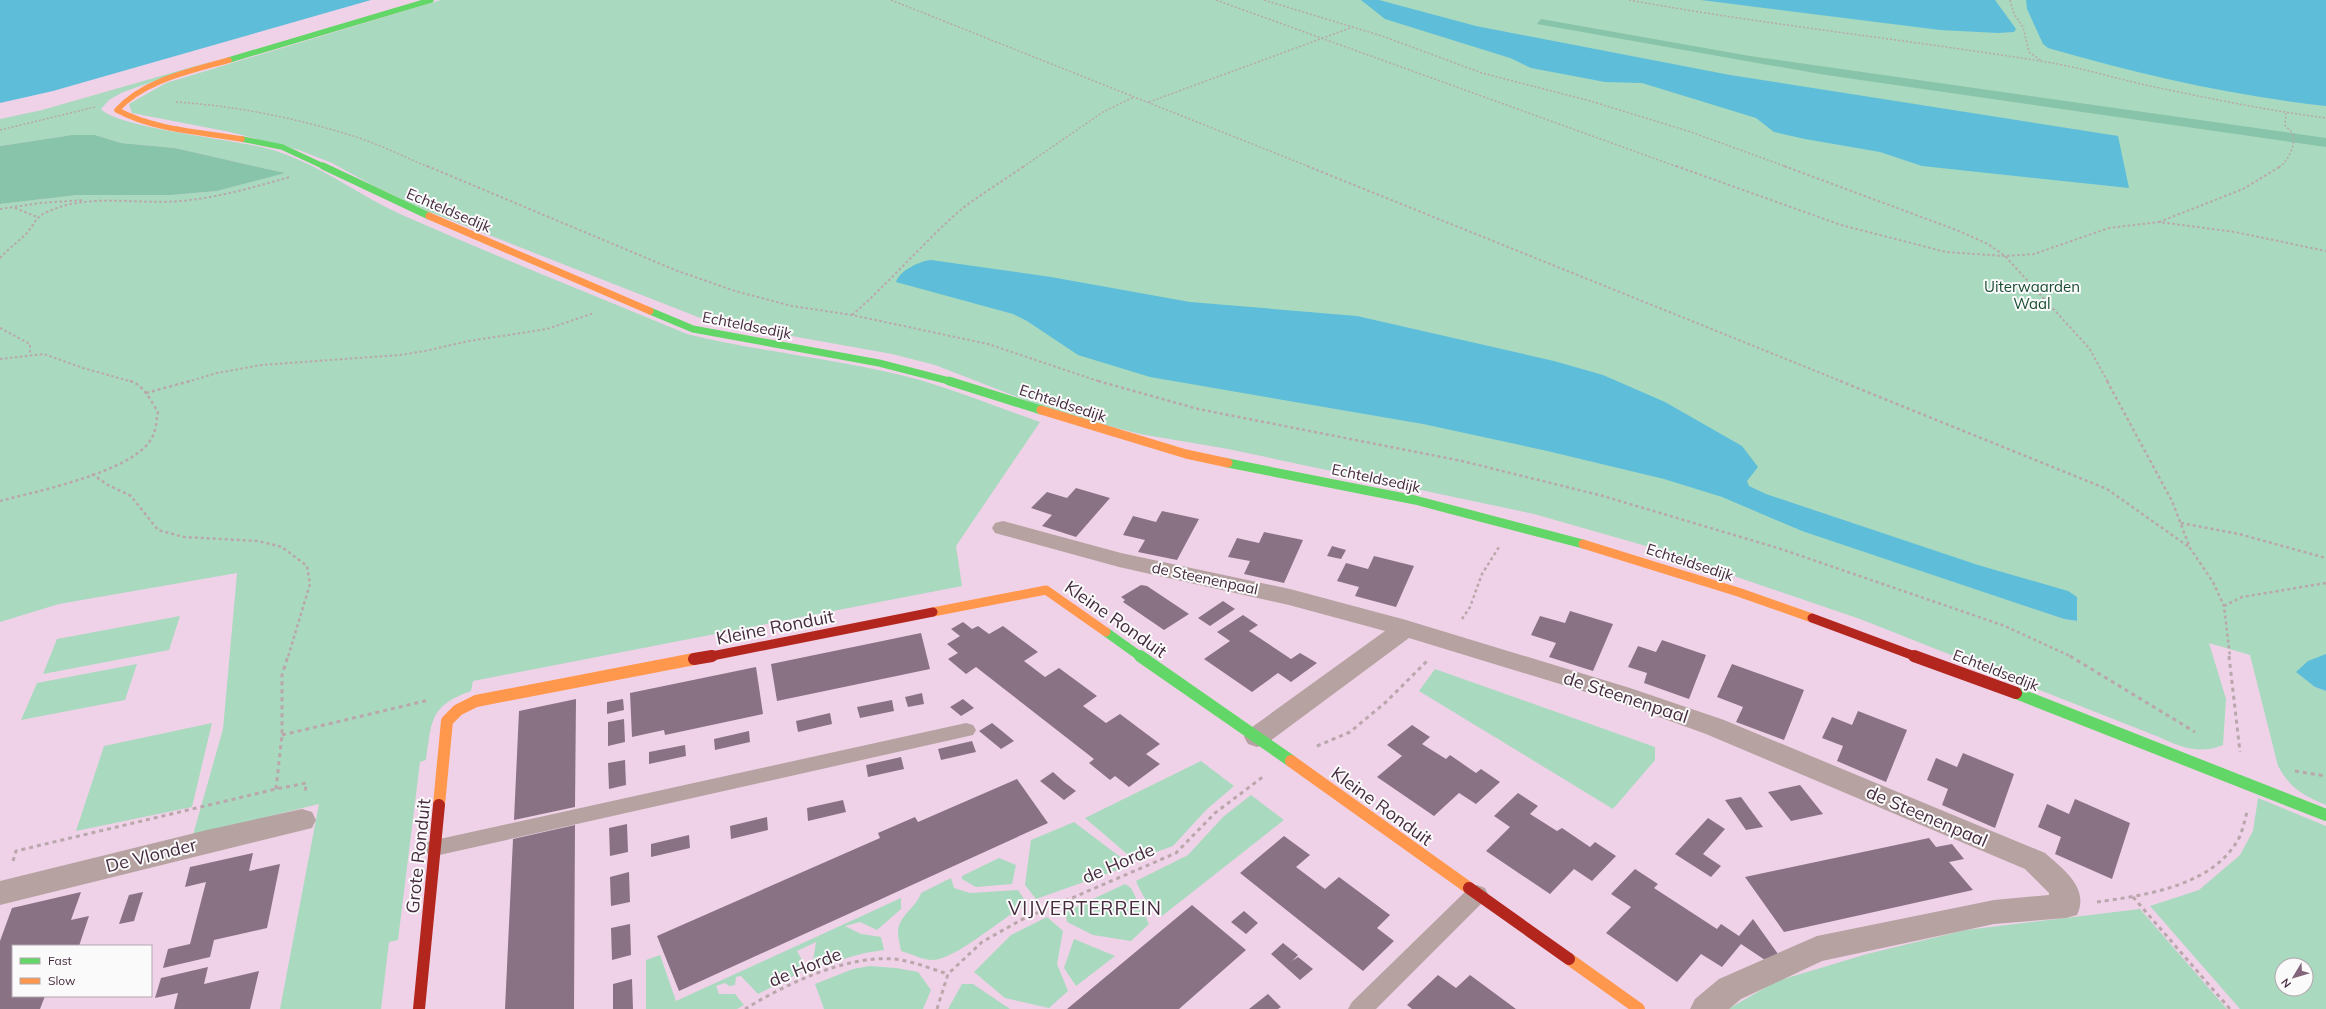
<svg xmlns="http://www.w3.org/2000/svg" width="2326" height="1009" font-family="Mulish,sans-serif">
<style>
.green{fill:#a9d9bf;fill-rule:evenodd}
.forest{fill:#88c4a9}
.water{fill:#5ebeda}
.building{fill:#8a7285}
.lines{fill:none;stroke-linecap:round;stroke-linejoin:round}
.path-far3{stroke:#baa7ab;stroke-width:1.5;stroke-dasharray:2 2;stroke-linecap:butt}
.path-far2{stroke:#baa7ab;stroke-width:2;stroke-dasharray:2.5 2.5;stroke-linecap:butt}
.path-far1{stroke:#baa7ab;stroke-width:2.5;stroke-dasharray:3 3;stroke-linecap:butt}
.path{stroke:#baa7ab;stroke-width:3;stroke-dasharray:4 4;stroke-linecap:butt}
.lane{fill:#b5a2a1;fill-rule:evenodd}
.street{fill:#b5a2a1;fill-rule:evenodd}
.fast-far3{stroke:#63d668;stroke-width:5.5}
.fast-far2{stroke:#63d668;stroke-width:7}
.fast-far1{stroke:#63d668;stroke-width:9}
.fast{stroke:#63d668;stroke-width:12}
.slow-far3{stroke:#ff974d;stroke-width:5.5}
.slow-far2{stroke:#ff974d;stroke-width:7}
.slow-far1{stroke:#ff974d;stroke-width:9}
.slow{stroke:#ff974d;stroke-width:12}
.jam-far1{stroke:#b3261e;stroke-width:9}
.jam{stroke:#b3261e;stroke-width:12}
.labels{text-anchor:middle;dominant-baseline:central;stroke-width:4;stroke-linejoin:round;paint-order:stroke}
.street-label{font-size:15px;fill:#462b3f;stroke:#fafafa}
.park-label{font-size:15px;fill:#184c30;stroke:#fafafa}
.near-street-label{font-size:18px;fill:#462b3f;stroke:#fafafa}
.near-neighbourhood-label{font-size:19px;letter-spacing:1px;fill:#462b3f;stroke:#fafafa}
</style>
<rect width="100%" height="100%" fill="#f0d2e8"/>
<!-- green -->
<path class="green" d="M441,0h1885v682l-11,5 11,4v114c-24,-10 -35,-16 -48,-39l-28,-111 -41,-12 17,56 -3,46c-23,10 -43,2 -64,-8l-299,-118 -214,-73 -112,-32 -306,-65 -88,-15 -84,-22 -121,-47 -43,-11 -184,-33 -278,-109 -56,-26 -42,-23 -33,-13 -69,-18 -98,-19 -3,-9 37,-21zM1911,567l166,45v9l-13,-2z
M213,61l-90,31 -14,8 -8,9c20,21 142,30 178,43 44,15 80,43 121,62 95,42 191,80 287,120 77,19 156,25 233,46 40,12 80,28 120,42l-84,124 6,40 -489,95 -2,10c-42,15 -39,30 -45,69l-6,2 -22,178 -9,2 -8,67h-101l39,-205 -126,31 30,-106 14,-156 -178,31 -59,18v-418l78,-9h94l45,-4 67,-18 -109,-25 -54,-5 -26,-8h-23l-72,11v-27l42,-9z
M180,616l-11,34 -126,24 14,-35z
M137,664l-12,36 -104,20 16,-37z
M1435,669l220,78v13l-42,49 -194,-118z
M212,723l-20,84 -116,24 28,-85z
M1201,761l33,25 -28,24 -33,36 -39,14 -49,-42z
M1251,795l33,25 -122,96c-13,-8 -20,-21 -26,-35l52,-26 35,-38z
M2258,798l68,28v183h-86l-90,-103 49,-16 41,-35 13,-24zM2282,965h24v24h-24z
M1074,822l49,37 3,8 -90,32 -11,-14 6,-45z
M999,858l17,7 -4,19 -36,3 -14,-8v-3z
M951,878l3,10 16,5 48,-3 9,14c-25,14 -68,53 -93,56 -9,1 -23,-6 -33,-9 -1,-6 -3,-13 -3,-19 0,-16 19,-25 23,-39z
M1125,884l6,4 18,36 -18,17 -38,-6 -26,-13 -2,-10z
M901,898v11l-24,21 -17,-8 -15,4 16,8 20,3 3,13 -19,3 -48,13 -4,-5 3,-19 -19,9 10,18 -49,25 -17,-18 -5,1 -1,8 -6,1 -4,-3 -9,3 3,8h16l9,11 -7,4h-91v-49l14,-5 16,46z
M2140,909l87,100h-499l49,-28 90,-27 99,-24z
M1047,917l16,14 -6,33 11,27 -19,17 -44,-10 -31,-26 37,-37z
M1074,939l41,17 -39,30 -12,-18z
M870,966l26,2 22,4 13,18 -8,19h-99l-9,-25 38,-15z
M962,984h11l37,25h-62z"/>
<!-- forest -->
<path class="forest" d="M1541,19l209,37 576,82v9l-500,-72 -289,-51z
M72,135h23l26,8 54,5 110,25 -68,18 -45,4h-94l-78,9v-58z"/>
<!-- water -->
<path class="water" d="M0,0h371l-318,91 -53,12z
M1361,0h18l97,26 254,49 388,61 11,52 -207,-22 -42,-14 -75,-13 -31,-7 -18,-14 -114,-35 -37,-1 -74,-14 -21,-10 -125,-39z
M1701,0h294l21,29 -2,3 -16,1 -58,-3z
M2026,0h300v106c-97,-11 -185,-31 -278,-58l-5,-4 -16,-35z
M931,260l120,17 139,25 167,14 197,45 49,14 62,27 77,44 16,21 -11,14 2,5 17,8 212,71 90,26 9,6v24l-13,-2 -262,-88 -80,-34 -58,-18 -121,-29 -120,-26 -273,-47 -72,-22 -51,-34 -14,-7 -117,-32c4,-12 24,-21 35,-22z
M2326,654v37l-11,-4 -19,-15 12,-11z"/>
<!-- building -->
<path class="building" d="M1076,488l34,10 -34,39 -34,-11 10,-11 -21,-7 16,-16 20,6z
M1162,511l37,8 -22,41 -39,-8 7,-12 -22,-5 10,-19 23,6z
M1264,532l39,8 -19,43 -40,-9 6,-13 -22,-4 9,-19 22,5z
M1332,546l14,4 -5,9 -14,-3z
M1374,556l40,10 -18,41 -41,-11 4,-9 -22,-6 9,-18 22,6z
M1141,585l6,1 42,28 -25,16 -41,-28 2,-2 -4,-3z
M1223,601l12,8 -25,17 -12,-8z
M1570,611l43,13 -20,47 -44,-14 7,-14 -25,-8 9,-19 25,7z
M1243,615l15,10 -9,6 42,28 9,-6 17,10 -26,19 -13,-9 -26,19 -48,-33 26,-18 -13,-9z
M963,622l9,7 6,-3 11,8 14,-8 35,26 -14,9 21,16 14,-9 38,28 -14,10 23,17 14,-9 40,30 -14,10 14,10 -31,23 -14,-11 -5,4 -21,-17 5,-4 -118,-92 -10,7 -18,-15 10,-6 -11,-9 13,-8 -9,-7z
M921,633l9,36 -153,32 -6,-37z
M1662,640l44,15 -17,44 -45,-16 3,-10 -19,-6 10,-21 18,6z
M1732,664l72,26 -20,50 -48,-18 7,-15 -26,-10z
M756,667l7,47 -98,21 -1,-5 -32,7 -2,-44z
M922,693l2,11 -16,3 -3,-10z
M576,699l-1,108 -61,13 5,-109z
M623,699l1,11 -17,4v-12z
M963,699l11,9 -13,8 -11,-9z
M892,700l2,11 -34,7 -3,-11z
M1858,711l49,19 -21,52 -49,-21 6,-15 -21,-8 10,-21 20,8z
M830,713l2,11 -34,8 -2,-11z
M624,719l1,23 -17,4v-24z
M992,723l10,8 12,10 -13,8 -22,-18z
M1412,725l18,12 -8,7 24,15 4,-4 26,18 5,-4 19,13 -24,22 -17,-11 -25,23 -57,-39 25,-21 -15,-11z
M749,731l1,11 -35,8 -1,-11z
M972,741l4,11 -35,8 -3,-11z
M685,745l1,11 -37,8v-12z
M1963,753l51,21 -19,54 -53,-23 6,-16 -21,-9 9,-22 21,9z
M901,757l3,12 -36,8 -2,-12z
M625,760l1,25 -17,4 -1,-26z
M1053,772l11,10 12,9 -12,9 -24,-19z
M1017,779l31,44 -369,168 -22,-55 223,-98 -2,-5 37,-16 3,5z
M1800,785l23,29 -32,7 -23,-29z
M1518,793l20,13 -8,8 27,17 5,-3 28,19 5,-5 21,14 -24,25 -18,-12 -24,25 -64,-43 24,-24 -16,-11z
M1741,797l22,30 -17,3 -21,-30z
M2075,799l55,24 -18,56 -57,-25 6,-17 -23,-10 9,-23 22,10z
M843,800l3,12 -38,9 -1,-13z
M767,817l1,13 -37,9 -1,-13z
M1708,818l17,11 -22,25 18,12 -10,11 -36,-23z
M627,824l1,28 -18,4 -1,-28z
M575,825l-1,184h-69l8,-170z
M689,835l1,13 -39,9v-13z
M1284,836l26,19 -14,12 29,22 14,-12 51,38 -13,13 17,13 -31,30 -123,-98z
M1929,838l7,9 16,-3 12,15 -15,3 24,28 -189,42 -39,-55z
M253,853l-4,18 31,-7 -13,64 -53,12 -4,17 -47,11 5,-19 22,-5 16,-62 -21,5 5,-20z
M1635,869l23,15 -4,4 63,41 4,-5 18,12 14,-17 25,35 -13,6 -24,-16 -19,23 -21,-13 -24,28 -71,-49 25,-26 -20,-13z
M629,872l1,30 -19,4 -1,-29z
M81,892l-10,28 18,-4 -10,30h-66v50h32l-5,13h-40v-68l12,-33z
M143,892l-9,29 -15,3 10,-29z
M1192,905l54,45 -67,59h-112z
M1244,911l14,12 -12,11 -15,-12z
M630,924l1,31 -19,5 -1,-32z
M1283,943l15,12 -6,6 6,-4 15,12 -13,11 -29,-26z
M208,967l-4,17 55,-13 -9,38h-76l4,-16 -23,5 6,-20z
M1438,975l18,13 14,-13 46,34h-104l-5,-4z
M632,979l1,30h-20v-25z
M1268,994l13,13 -3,2h-29z"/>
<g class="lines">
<!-- path-far3 -->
<path class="path-far3" d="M891,0l419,167
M1216,0l462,167
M1264,0l118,36 100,37 105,27 104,32 96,35
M1629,0c137,25 274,39 411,61 34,5 68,15 101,23 61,13 123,26 185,34
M2010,0l4,14 9,13 6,25 13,9
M176,102c60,4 120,16 177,34 26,8 51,21 76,31
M1149,102l204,-75
M0,130l95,-23
M1023,167l80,-55 31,-15
M2279,167c8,-4 17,-22 14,-32 -1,-4 -5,-6 -8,-10l1,-12"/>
<!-- path-far2 -->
<path class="path-far2" d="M427,166l248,104 60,21 57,15 60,9 136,29 113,38
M1307,166l536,216
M1676,166l165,59 105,27 59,4 29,-2 75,-26 50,-6 76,10 91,19
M1784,166l175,65 29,13 17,12 84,92 19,34
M15,208l22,9
M0,209l40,-6 44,-3
M2159,222l84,-33 38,-23
M0,258c8,-9 18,-16 27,-25 6,-7 9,-16 18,-20 42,-21 90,-8 135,-12 38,-3 74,-14 110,-24
M852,315c37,-32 68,-69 105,-102 20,-17 45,-31 67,-47
M0,328l30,16v10
M0,359l44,-5 39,14 50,14
M187,382l30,-9 44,-8 139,-10 25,-4 44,-10 78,-12 47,-16"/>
<!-- path-far1 -->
<path class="path-far1" d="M1098,381l100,28 264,52 141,35 178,53 224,77 67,31
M1840,381l267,108 82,58
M2107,381l65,120 18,47 23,34 11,24 6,51
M146,393l44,-12
M92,474l16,11 23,11 27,34 26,7 74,4 24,6 25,19 3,18 -22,73
M0,501c37,-10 128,-28 150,-60 6,-8 6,-19 8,-29 -7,-11 -15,-28 -28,-31
M2181,523l58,11 87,24
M2224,606l18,-9 84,-14
M1462,619l8,-12 12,-33 17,-27"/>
<!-- path -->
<path class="path" d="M2070,656l125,76
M2229,656l11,96
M282,735l147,-35
M1317,746l33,-14 36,-30 41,-41
M2295,771l31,5
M276,789l6,-54v-60l6,-19
M13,861l3,-10 260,-62 30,-6 -1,11
M2133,897l97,112
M2097,902c49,-7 118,-16 143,-66 3,-8 5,-16 7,-24
M745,1009c41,-25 101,-54 150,-50 18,2 36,10 53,15
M937,1009l11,-35 34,-32 39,-22 155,-67 39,-40 49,-37"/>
<!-- lane -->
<path class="lane" d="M966,723l7,2 3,5 -3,5 -538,121 -7,-2 -4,-6 4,-6 7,-2z
M1477,885l8,3 3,6 -3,6 -109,109h-28l4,-7 117,-114z"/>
<!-- street -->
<path class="street" d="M1003,521l118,32 169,36 116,31 224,68 94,32 321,133c18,16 45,35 32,62l-11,3 -72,6 -172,37 -81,38 -12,10h-39l5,-10 24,-20 98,-43 177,-36 55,-5v-2l-24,-24 -319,-135 -94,-34 -203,-62 -143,106 -9,3 -9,-3 -4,-7 4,-7 137,-99 -96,-26 -170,-38 -124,-34 -3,-5 3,-5z
M302,809l10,3 4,8 -4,8 -312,77v-24l207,-51z"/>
<!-- fast-far3 -->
<path class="fast-far3" d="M229,60l202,-60
M242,139l40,8 43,20"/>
<!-- fast-far2 -->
<path class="fast-far2" d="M323,166l106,50
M650,311l43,18 186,34 74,19"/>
<!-- fast-far1 -->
<path class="fast-far1" d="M949,381l92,29
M1228,463l187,37 168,44
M1106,632l35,25"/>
<!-- fast -->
<path class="fast" d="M1140,656l151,105
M2016,693l310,122"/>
<!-- slow-far3 -->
<path class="slow-far3" d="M229,60c-38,11 -85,20 -112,50 37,20 84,22 125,29"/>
<!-- slow-far2 -->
<path class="slow-far2" d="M429,216l221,95"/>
<!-- slow-far1 -->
<path class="slow-far1" d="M1041,410l145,44 42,9
M1583,544l155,48 74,26
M933,612l113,-22 60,42"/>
<!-- slow -->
<path class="slow" d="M1291,761l178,127
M439,805l8,-84 11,-11 18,-9 218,-42
M1569,959l70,50"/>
<!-- jam-far1 -->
<path class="jam-far1" d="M1812,618l105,39
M707,657l226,-45"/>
<!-- jam -->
<path class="jam" d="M1914,656l102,37
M694,659l18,-3
M1469,888l100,71
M419,1009l20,-204"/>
</g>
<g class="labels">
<!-- street labels -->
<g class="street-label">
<text transform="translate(449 210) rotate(23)">Echteldsedijk</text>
<text transform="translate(747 325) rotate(11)">Echteldsedijk</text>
<text transform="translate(1063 403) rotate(18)">Echteldsedijk</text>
<text transform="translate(1376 478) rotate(12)">Echteldsedijk</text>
<text transform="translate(1690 562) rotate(18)">Echteldsedijk</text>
<text transform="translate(1205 578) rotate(12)">de Steenenpaal</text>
<text transform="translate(1996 670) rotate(21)">Echteldsedijk</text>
</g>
<!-- park labels -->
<g class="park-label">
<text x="2032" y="286">Uiterwaarden<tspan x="2032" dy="17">Waal</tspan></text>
</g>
<!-- near-street labels -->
<g class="near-street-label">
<text transform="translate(1116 619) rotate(35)">Kleine Ronduit</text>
<text transform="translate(775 627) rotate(-11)">Kleine Ronduit</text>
<text transform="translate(1626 697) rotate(18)">de Steenenpaal</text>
<text transform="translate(1382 806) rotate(36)">Kleine Ronduit</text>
<text transform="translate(1927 816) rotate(23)">de Steenenpaal</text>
<text transform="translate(151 855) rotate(-14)">De Vlonder</text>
<text transform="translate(418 856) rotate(-84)">Grote Ronduit</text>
<text transform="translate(1118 863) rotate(-23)">de Horde</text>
<text transform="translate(805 967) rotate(-22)">de Horde</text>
</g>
<!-- near-neighbourhood labels -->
<g class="near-neighbourhood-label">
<text x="1085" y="908">VIJVERTERREIN</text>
</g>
</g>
<!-- legend -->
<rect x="12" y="945" width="140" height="52" fill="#fafafa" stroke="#b2a7af"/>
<rect x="20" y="958" width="20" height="6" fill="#63d668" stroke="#b2a7af"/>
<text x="48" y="965" font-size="12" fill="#462b3f">Fast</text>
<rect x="20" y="978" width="20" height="6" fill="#ff974d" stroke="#b2a7af"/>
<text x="48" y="985" font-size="12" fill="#462b3f">Slow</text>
<!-- north arrow -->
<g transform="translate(2294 977) rotate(232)"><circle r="19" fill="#fafafa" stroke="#b2a7af"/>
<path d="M0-3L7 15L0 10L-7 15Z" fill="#82657a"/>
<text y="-6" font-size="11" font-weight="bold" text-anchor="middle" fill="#462b3f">N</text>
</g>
</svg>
